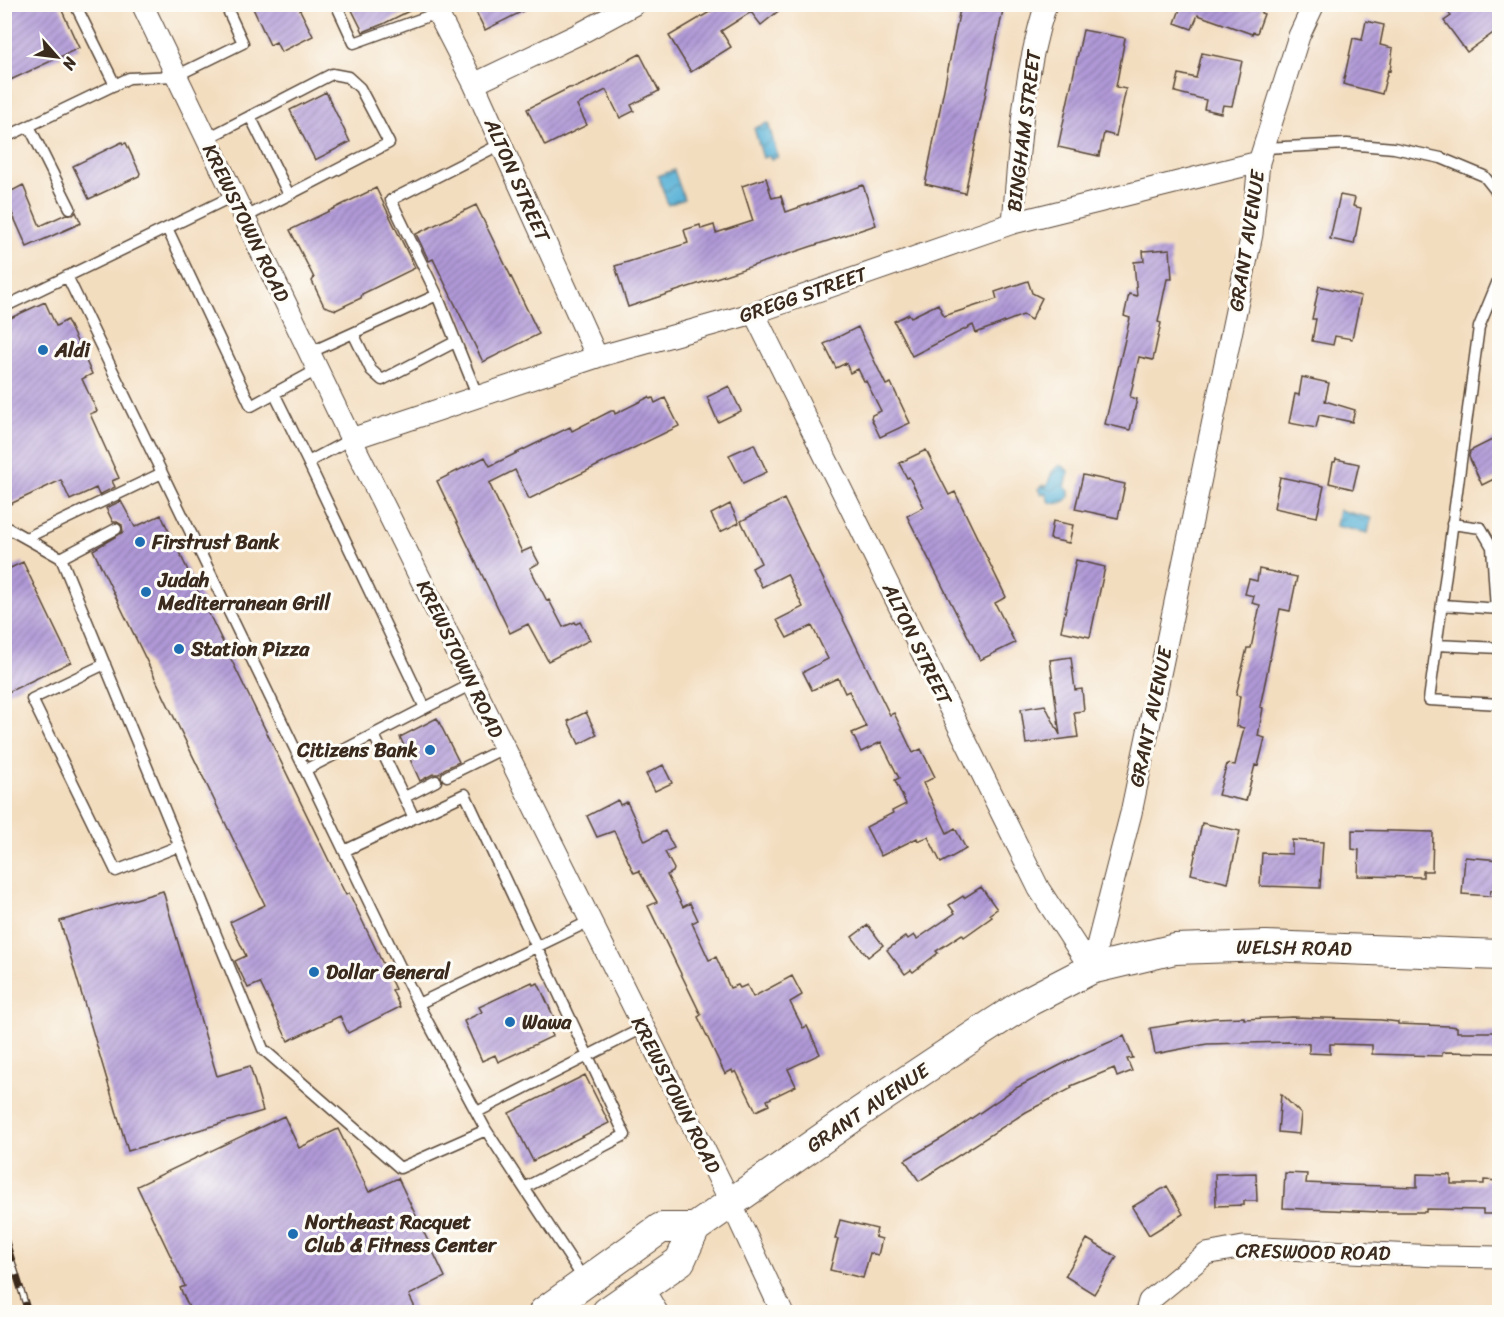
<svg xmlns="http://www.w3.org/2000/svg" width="1504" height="1317" font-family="Sriracha,sans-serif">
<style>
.water{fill:url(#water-waves);stroke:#4a6e7a;stroke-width:1.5}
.building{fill:url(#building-hatch)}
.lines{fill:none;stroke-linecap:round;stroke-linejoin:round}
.lane-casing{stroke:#574536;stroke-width:13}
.street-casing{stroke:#574536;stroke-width:23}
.secondary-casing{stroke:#574536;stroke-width:32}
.lane{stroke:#fff;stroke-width:10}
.street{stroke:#fff;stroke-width:21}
.secondary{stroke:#fff;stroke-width:30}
.rail-casing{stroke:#3b2a1e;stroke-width:7}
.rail{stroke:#fdfcf7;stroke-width:4.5;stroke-dasharray:14;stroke-linecap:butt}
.poi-dot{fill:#1f6fb2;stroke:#fdfcf7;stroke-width:2}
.labels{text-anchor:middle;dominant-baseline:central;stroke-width:6;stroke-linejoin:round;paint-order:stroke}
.street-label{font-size:20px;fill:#3b2a1e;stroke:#fdfcf7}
.poi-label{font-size:20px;font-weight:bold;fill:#3b2a1e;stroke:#fdfcf7;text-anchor:start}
</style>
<defs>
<pattern id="water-waves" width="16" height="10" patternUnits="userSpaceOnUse" patternTransform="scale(1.5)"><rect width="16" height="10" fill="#5ab2d7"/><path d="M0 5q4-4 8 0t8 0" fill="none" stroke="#4c91ae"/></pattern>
<pattern id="building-hatch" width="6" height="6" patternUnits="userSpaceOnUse" patternTransform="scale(1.5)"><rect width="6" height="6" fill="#b099d7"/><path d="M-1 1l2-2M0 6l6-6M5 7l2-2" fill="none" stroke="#907dae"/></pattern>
</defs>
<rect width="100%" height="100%" fill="#fdfcf7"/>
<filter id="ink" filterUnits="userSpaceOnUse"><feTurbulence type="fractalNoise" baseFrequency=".0167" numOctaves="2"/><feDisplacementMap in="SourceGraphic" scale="12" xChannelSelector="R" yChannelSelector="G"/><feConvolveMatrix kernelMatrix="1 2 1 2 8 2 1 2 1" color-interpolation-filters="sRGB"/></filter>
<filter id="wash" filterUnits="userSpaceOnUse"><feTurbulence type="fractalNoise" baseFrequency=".008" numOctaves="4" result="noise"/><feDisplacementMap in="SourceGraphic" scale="24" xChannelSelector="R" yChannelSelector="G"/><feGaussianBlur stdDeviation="1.35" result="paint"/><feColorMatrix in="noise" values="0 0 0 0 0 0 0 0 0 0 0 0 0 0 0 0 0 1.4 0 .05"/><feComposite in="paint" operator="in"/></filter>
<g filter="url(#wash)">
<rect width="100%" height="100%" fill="#f3ddbf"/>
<!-- water -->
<path class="water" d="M768,123l10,34 -7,2 -2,-3 -6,2 -9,-30z
M674,170l10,29 -16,6 -10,-29z
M1058,466h5l6,6 -4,15 4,4v6c-3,6 -13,8 -20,5l-4,-9 -4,1 -3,-5 6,-4 1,2 2,-1 5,-14z
M1339,510l32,8 -3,15 -32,-7z"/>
<g id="blocks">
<!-- building -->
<path class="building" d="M4,4h55l20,44 -75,35z
M251,4h46l16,32 -32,16 -5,-10 -6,3z
M349,4h71l1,1 -38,19 -20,8z
M472,4h65l-52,26z
M723,4h64l-26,21 -10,-13 -30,19 10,16 -40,25 -22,-36z
M961,4h14l28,6 -38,183 -40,-9z
M1176,4h87l-2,9 3,1 -7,19 -4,-1 -1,2 -54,-19 -6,14 -17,-6 5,-14 -4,-2z
M1443,4h57v24l-33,24 -23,-31 7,-5z
M1366,21l18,4 -4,20 13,3 -3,23 -2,-1 -6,24 -39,-10 10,-46 9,2z
M1083,30l42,8 -9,49 10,2 -10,47 -12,-3 -5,23 -41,-9z
M1202,53l40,8 -10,45 -9,-1 -2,8 -17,-4 2,-9 -31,-8 4,-18 17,4z
M640,54l19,37 -28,14 3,6 -14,7 -14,-28 -29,15 10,20 -42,21 -18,-37 42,-21 8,-1z
M326,92l24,50 -35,18 -25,-50z
M122,142l1,2 3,-1 14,30 -1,3 -50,23 -16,-33z
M766,178l6,20 9,-2 5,16 77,-27 13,40 -248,82 -13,-41 73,-23 -4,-13 16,-5 1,4 13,-4 2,8 37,-12 -11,-35z
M23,185l17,41 26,-12 7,1 3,-3 5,11 -54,24 -23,-52z
M376,188l39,80 -53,26 -1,4 -25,12 -12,-4 -12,-25 2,-3 -24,-48z
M1340,195l15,3 -2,8 8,2 -7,36 -24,-5z
M476,205l63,129 -56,28 -50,-103 -4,2 -13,-27z
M1170,249l2,30h-5l-9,43 3,1 -8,37 -14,-3 -9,40 7,2 -7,31 -25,-6 25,-106 -6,-2 5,-22 8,2 -3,-34 10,-1 -1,-10z
M1028,281l4,12 10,5 -11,22 -8,-5 -47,18 -3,-8 -61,31 -18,-35 15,-7 2,3 27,-13 6,12 53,-17 -2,-7z
M1319,286l42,10 -9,43 -17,-3 -2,9 -21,-4 4,-22h-4z
M45,302l11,24 11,-6 25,54 -10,5 15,32 -7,3 29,64 -7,3 3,6 -16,8 -3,-7 -26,12 -9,-20 -57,27v-186z
M858,327l28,58 5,-2 19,40 -30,14 -9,-19 1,-3 9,-4 -15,-30h-2l-6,-12 -8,4 -4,-10 -10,5 -12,-24z
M1302,377l27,6 -4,18 30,9 -3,12 -33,-7 -3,13 -27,-5 6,-29 4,1z
M729,386l12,25 -23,11 -11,-25z
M649,397l1,2 3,-1 2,5 10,-5 14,28 -150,73 -14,-29 -26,13 33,69 9,-4 8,15 -9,5 17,33 2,-1 14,27 12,-5 1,2 4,-2 10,18 -42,21 -20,-37 -18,9 -73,-152 48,-24 5,9 80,-39 2,4 39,-20h3l1,3z
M1500,436v40l-18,9 -13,-28 1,-6z
M754,444l13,28 -24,11 -14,-28z
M926,450l23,45 6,-3 51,105 -11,6 20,40 -35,17 -73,-144 17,-9 -15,-30 -2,1 -8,-15z
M1336,459l23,5 -6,25 -24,-6 4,-21h2z
M1083,475l42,9 -7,34 -43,-9z
M1280,477l44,9 -7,31 -43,-9z
M784,499l106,216 4,-2 19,40 8,-4 14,28 -12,6 24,50 8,-5 11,21 -25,14 -13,-26 -10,4 -1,-3 -36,18 -15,-29 27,-14 -1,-2 14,-7 -11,-24 4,-2 -18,-36 -20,10 -9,-19 14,-6 -17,-36 -4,2 -7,-15 -26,12 -9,-18 25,-13 -16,-33 -25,12 -10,-18 26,-13 -16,-33 -25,13 -10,-19 9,-5 -20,-42z
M121,501l14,26 26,-12 173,356 12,24 3,-2 46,96 -3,1 8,17 -52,26 -8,-17 -52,25 -28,-58 -12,5 -13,-27 11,-5 -16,-34 35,-17 -172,-355 30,-18 -1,-7 -5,-3h-4l-7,-14z
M730,504l9,19 -19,9 -9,-18z
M1053,521l20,4 -4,18 -19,-4z
M1076,560l29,7 -15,70 -29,-6z
M23,562l48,100 -67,32v-123z
M1259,569l38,8 -7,34 -10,-2 -20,98 3,1 -5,28 7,2 -7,28 -3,-1 -9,36 -28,-6 9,-31 8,1 9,-37 -8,-2 4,-30 -4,-1 11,-47h4l9,-43 -8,-2 2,-7 -9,-2 4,-15 8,2z
M1071,657l4,33 7,-1 2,22 -10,1 4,25 -52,7 -5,-35 24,-4 15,30 -10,-75z
M586,712l11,23 -18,9 -11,-23z
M437,718l22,44 -15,7 -5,5h-6l-13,7 -20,-44z
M663,765l9,18 -17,8 -9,-17z
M618,800l2,5 7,-3 18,39 20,-10 9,17 -9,4 9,17 -1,3 -6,3 16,32 7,-4 8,17 -6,3 17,37 7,-3 14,31 8,-3 2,3 7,-3 6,12 39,-21 10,19 -12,7 13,26 4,-2 13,28 -32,15 8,17 -29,14 2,5 -13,6 -20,-40 -3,2 -1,-3 -7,4 -10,-21 -17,-36 3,-2 -53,-109 9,-4 -18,-31 -5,2 -20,-42 -17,6 -10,-21z
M1202,823l38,8 -12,52 -37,-9z
M1352,830l81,2 -1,39h-9v6l-65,-1 1,-26 -7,-1z
M1292,840l31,2 -3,46 -60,-2 2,-33 30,1z
M1465,857l35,3v31l-9,-1 -1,6 -28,-2z
M981,887l16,22 -7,5 2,3 -28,20 -2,-3 -26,17 2,2 -25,19 -2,-2 -6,4 -18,-24 19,-14 2,3 6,-4 3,4 38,-26 -6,-8 14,-9 1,2z
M163,891l54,185 33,-10 13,45 -135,40 -68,-230z
M868,925l15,20 -15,12 -16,-20z
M532,982l1,3 5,-2 19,41 -8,4 4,8 -55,26 -3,-7 -13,6 -18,-40 18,-9 -3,-5z
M1244,1017v2l49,-2 88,3 17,2v2l51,2 8,1v5h43v21l-54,-1 -4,1v3l-70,-2v-9l-39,-1h-3v10l-21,-1v-9l-20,-2 -82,2 -52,10 -5,-26 64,-10z
M1124,1036l9,22 -6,1 5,12 -15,6 -3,-9 -43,18 1,2 -46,24 -107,69 -14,-21 39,-23 72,-49 64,-33z
M585,1075l24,48 -76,38 -24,-48z
M1281,1094l20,20 -2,20 -21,-2z
M284,1116l15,32 39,-19 31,63 29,-14 47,99 -36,18 8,17h-226l-11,-24 5,-2 -48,-100z
M1256,1173l1,28h-13v4l-28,1 -1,-32z
M1285,1173l22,1 -1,9 44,2 67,2v-13l34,1v9h33v-4l16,1v33h-17v-4l-57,-1v3h-48l-95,-4z
M1167,1186l16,28 -34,21 -17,-28z
M840,1220l37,9 -2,8 7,2 -4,16 -8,-2 -7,25 -33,-8 8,-31h-3z
M1087,1239l30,18 -23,37 -29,-18z"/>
</g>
</g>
<g filter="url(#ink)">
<use href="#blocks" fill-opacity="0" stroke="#574536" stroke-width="1.5"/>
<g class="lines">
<defs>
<path id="lane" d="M75,4l40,81
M336,4l18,39 83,-30
M250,116l39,79
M29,126l41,82
M4,138l125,-60 47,-2 67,-33 -18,-39
M206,139l126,-65 16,3 12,11 29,55 -145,75
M1264,148l83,-4 47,4 47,10 43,18 16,20
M167,228l84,178 66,-36
M67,276l351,728 68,126
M1500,276l-21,51 -50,373 71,4
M437,295l-46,-95 110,-56
M4,307l229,-111
M353,333l18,37 11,10 73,-38
M309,353l128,-58 41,102
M274,393l34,69 43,-23
M308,462l117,246 47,-24
M1452,524l29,4 11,19 4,62
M4,526l57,32 202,491 137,119 86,-38 99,151
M26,538l136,-65
M61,558l55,-29
M1442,605l58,4
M1436,645l64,3
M105,664l-73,35 84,172 63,-25
M305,770l120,-62
M447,776l57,-28
M405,797l31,-16
M414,818l51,-24 160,341 -101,53
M344,851l70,-33 -40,-83
M418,1004l172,-83
M477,1112l166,-84"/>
<path id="street" d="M142,4l209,435 380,764 51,109
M433,4l41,80 123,273
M474,84l107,-51 54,-29
M1013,223c6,-73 10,-148 33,-219
M754,313l285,576 52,80
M351,439l246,-82 157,-44 259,-90 246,-61
M1091,969l40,-156 121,-579 7,-72 40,-126 15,-32
M642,1287l15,25
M1146,1312l3,-11 57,-47 37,-7 195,9 62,1"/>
<path id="secondary" d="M544,1312l117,-84h34
M607,1312l73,-51 15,-33 165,-116 117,-78 50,-32 64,-33 84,-20 91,-3 234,9"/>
</defs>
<!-- lane casing -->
<use href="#lane" class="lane-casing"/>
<!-- street casing -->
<use href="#street" class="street-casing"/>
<!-- secondary casing -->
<use href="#secondary" class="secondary-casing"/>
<!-- lane -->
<use href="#lane" class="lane"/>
<!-- street -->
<use href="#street" class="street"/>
<!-- secondary -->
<use href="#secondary" class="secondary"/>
<defs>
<path id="rail" d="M4,1235l24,77"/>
</defs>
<!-- rail casing -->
<use href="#rail" class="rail-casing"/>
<!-- rail -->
<use href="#rail" class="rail"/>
</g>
</g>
<!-- markers -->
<g class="poi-dot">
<circle cx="43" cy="350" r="6"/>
<circle cx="140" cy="542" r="6"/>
<circle cx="146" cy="592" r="6"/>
<circle cx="179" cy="649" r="6"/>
<circle cx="430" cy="750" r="6"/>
<circle cx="314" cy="972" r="6"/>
<circle cx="510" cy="1022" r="6"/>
<circle cx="293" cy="1234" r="6"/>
</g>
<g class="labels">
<!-- street labels -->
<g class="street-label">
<text transform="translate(1024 131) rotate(-83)">BINGHAM STREET</text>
<text transform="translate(517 180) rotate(66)">ALTON STREET</text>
<text transform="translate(246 223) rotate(64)">KREWSTOWN ROAD</text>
<text transform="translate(1247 241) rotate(-81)">GRANT AVENUE</text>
<text transform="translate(803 295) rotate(-19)">GREGG STREET</text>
<text transform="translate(917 644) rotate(64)">ALTON STREET</text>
<text transform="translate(460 659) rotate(64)">KREWSTOWN ROAD</text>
<text transform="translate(1151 717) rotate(-78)">GRANT AVENUE</text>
<text transform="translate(1294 948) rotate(1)">WELSH ROAD</text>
<text transform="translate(676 1095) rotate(63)">KREWSTOWN ROAD</text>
<text transform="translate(868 1108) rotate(-34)">GRANT AVENUE</text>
<text transform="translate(1313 1252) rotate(1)">CRESWOOD ROAD</text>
</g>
<!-- poi labels -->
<g class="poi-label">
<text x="55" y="350">Aldi</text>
<text x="152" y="542">Firstrust Bank</text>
<text x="158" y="580">Judah<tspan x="158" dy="23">Mediterranean Grill</tspan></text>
<text x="191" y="649">Station Pizza</text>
<text x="418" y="750" text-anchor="end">Citizens Bank</text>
<text x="326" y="972">Dollar General</text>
<text x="522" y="1022">Wawa</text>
<text x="305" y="1222">Northeast Racquet<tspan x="305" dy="23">Club &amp; Fitness Center</tspan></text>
</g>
</g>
<!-- margin -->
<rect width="1504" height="1317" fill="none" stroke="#fdfcf7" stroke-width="24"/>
<!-- north arrow -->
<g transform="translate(57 57) rotate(118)" stroke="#fdfcf7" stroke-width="4.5" paint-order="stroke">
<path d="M0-4.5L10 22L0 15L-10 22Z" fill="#3b2a1e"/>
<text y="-9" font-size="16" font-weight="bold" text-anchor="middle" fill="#3b2a1e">N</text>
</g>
</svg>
